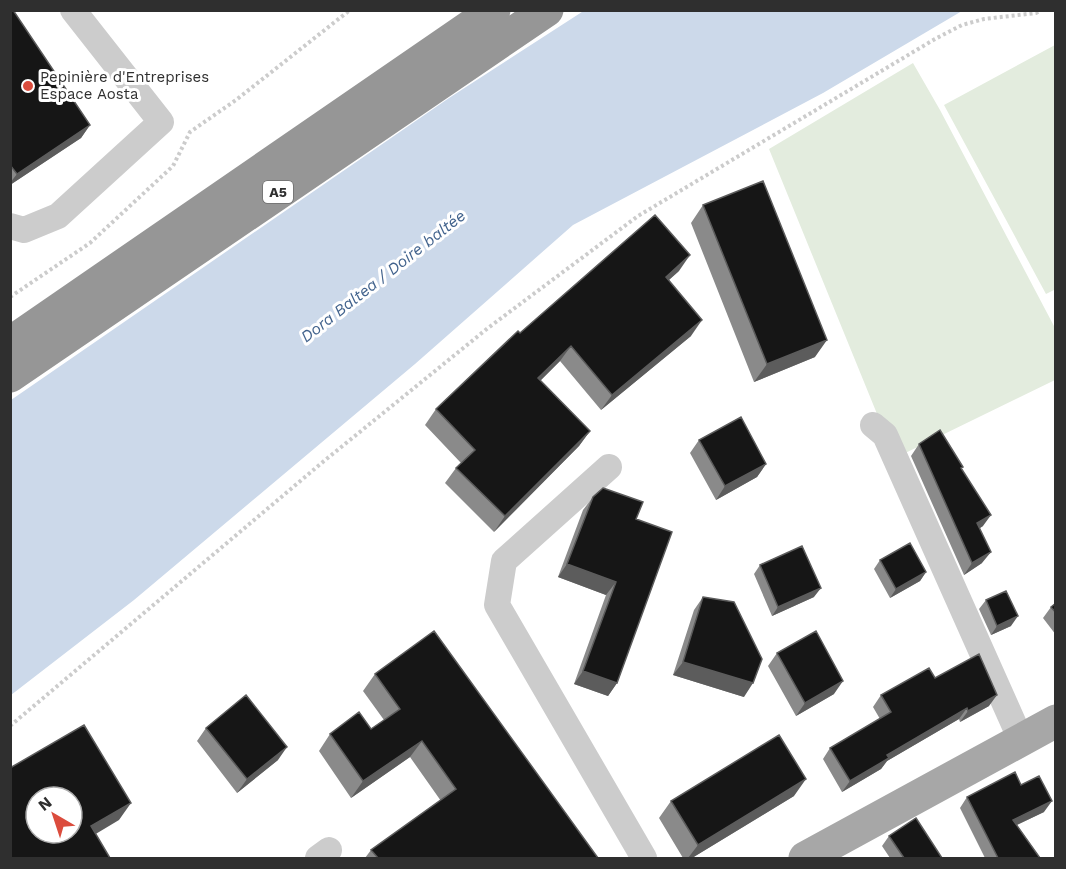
<svg xmlns="http://www.w3.org/2000/svg" width="1066" height="869" font-family="'Work Sans',sans-serif">
<style>
.green{fill:#e3ecde}
.water{fill:#ccd9ea}
.lines{fill:none;stroke-linecap:round;stroke-linejoin:round}
.path{stroke:#ccc;stroke-width:4;stroke-dasharray:3 3;stroke-linecap:butt}
.minor{stroke:#ccc;stroke-width:26}
.major{stroke:#a7a7a7;stroke-width:33}
.highway{stroke:#969696;stroke-width:33}
.wall{fill:#8a8a8a}
.shaded-wall{fill:#5c5c5c}
.building{fill:#161616;stroke:#5c5c5c;stroke-width:1.5;fill-rule:evenodd}
.poi-dot{fill:#db4c3d;stroke:#fff;stroke-width:2}
.labels{text-anchor:middle;dominant-baseline:central;stroke-width:6;stroke-linejoin:round;paint-order:stroke}
.shield{fill:#fff;stroke:#6d6d6d;stroke-width:1.5}
.shield-label{font-size:14px;font-weight:bold;fill:#2f2f2f}
.poi-label{font-size:15px;fill:#2f2f2f;stroke:#fff;text-anchor:start}
.water-label{font-size:16px;font-style:italic;fill:#42638d;stroke:#fff}
</style>
<rect width="100%" height="100%" fill="#fff"/>
<!-- green -->
<path class="green" d="M1055,45l1,244 -10,5 -102,-189z
M913,63l27,47 115,218v52l-160,78 -126,-309z"/>
<!-- water -->
<path class="water" d="M585,10l377,1 -139,82 -250,132 -158,139 -281,236 -123,95v-295l438,-302z"/>
<g class="lines">
<!-- path -->
<path class="path" d="M10,297l80,-54 83,-77 17,-34 46,-32 114,-90
M10,726l314,-265 164,-133 150,-112 297,-177 27,-14 22,-6 52,-6 5,-3"/>
<!-- minor -->
<path class="minor" d="M10,226l14,4 34,-14 103,-94 -88,-112
M873,425l12,10 136,305
M609,467l-105,94 -7,44 147,253
M318,858l11,-8"/>
<!-- major -->
<path class="major" d="M805,858l251,-137"/>
<!-- highway -->
<path class="highway" d="M10,343l484,-333
M10,376l537,-366"/>
</g>
<!-- wall -->
<path class="wall" d="M10,10l80,115 -9,13 -71,47z
M703,205l112,152 -61,25 -63,-159z
M679,271l-10,9 22,56 -90,74 -41,-49 -20,20 50,50 -11,15 -85,86 -49,-49 11,-15 5,-5 -36,-38 11,-16 84,-76z
M699,440l67,24 -9,13 -41,23 -26,-47z
M919,444l43,25 21,57 -3,2 2,35 -18,12 -53,-119z
M593,497l43,22 -19,164 -9,13 -34,-12 32,-89 -48,-18 25,-67z
M880,560l46,12 -6,9 -30,17 -16,-29z
M760,565l54,32 -42,19 -18,-42z
M703,597l41,100 -71,-22 21,-65z
M986,600l25,26 -20,9 -12,-26z
M1056,603v32l-13,-17 8,-11z
M777,653l57,41 -38,22 -28,-50z
M375,674l223,184h-233l6,-8 70,-49 -31,-44 -59,41 -32,-47 11,-17 41,-5 13,-9 -21,-29z
M881,695l108,11 -29,16 -1,-3 -72,42 -6,8 -39,23 -19,-33 7,-11 50,-29 -7,-12z
M206,728l72,32 -41,33 -40,-52z
M1021,785l23,27 -27,13 23,33h-55l-25,-50 7,-11z
M794,796l-102,62h-9l-24,-40 12,-17z
M889,836l53,22h-52l-8,-12z"/>
<!-- shaded-wall -->
<path class="shaded-wall" d="M90,125l-9,13 -71,47v-2l7,-9z
M690,255l-11,16 -24,21 11,-15z
M702,320l-11,16 -90,74 11,-15z
M827,340l-12,17 -61,25 13,-18z
M571,346l-11,15 -33,33 11,-16z
M590,431l-11,15 -85,86 11,-16z
M766,464l-9,13 -41,23 9,-14z
M991,515l-8,11 -14,9 8,-12z
M991,552l-9,11 -18,12 8,-12z
M567,564l49,18 -10,13 -48,-18z
M926,572l-6,9 -30,17 6,-9z
M821,588l-7,9 -42,19 6,-9z
M1018,616l-7,10 -20,9 6,-9z
M683,662l70,21 -9,14 -71,-22z
M583,671l34,12 -9,13 -34,-12z
M843,681l-9,13 -38,22 9,-13z
M997,695l-8,11 -29,16 8,-11z
M967,708l-8,11 -72,42 -6,8 -39,23 8,-11 37,-26z
M422,741l-12,16 -59,41 12,-17z
M287,747l-9,13 -41,33 10,-14z
M806,779l-12,17 -102,62h-4l10,-13z
M1052,801l-8,11 -38,18 7,-10z
M131,803l-12,17 -40,24 12,-18z"/>
<!-- building -->
<path class="building" d="M10,10h3l77,115 -73,49 -7,-9z
M763,181l64,159 -60,24 -64,-159z
M655,215l35,40 -24,22 36,43 -90,75 -41,-49 -33,32 52,53 -85,85 -49,-48 19,-18 -39,-41 82,-78 2,2z
M741,417l25,47 -41,22 -26,-46z
M940,430l23,37 -2,1 30,47 -14,8 14,29 -19,11 -53,-119z
M603,488l40,14 -7,17 36,13 -55,151 -34,-12 33,-89 -49,-18 26,-67z
M910,543l16,29 -30,17 -16,-29z
M802,546l19,42 -43,19 -18,-42z
M1006,591l12,25 -21,10 -11,-26z
M703,597l31,5 28,57 -9,24 -70,-21z
M1056,603v10l-5,-6z
M434,631l164,227h-220l-7,-8 85,-61 -34,-48 -59,40 -33,-47 29,-22 12,17 29,-20 -25,-35z
M816,631l27,50 -38,22 -28,-50z
M979,654l18,41 -29,16 -1,-3 -80,47 2,3 -39,23 -20,-33 61,-36 -10,-17 48,-27 6,10z
M246,695l41,52 -40,32 -41,-51z
M84,725l47,78 -40,23 19,32h-100v-90zM36,797h36v36h-36z
M779,735l27,44 -108,66 -27,-44z
M1015,772l6,13 18,-9 13,25 -39,19 27,38h-42l-31,-61z
M916,818l26,40h-38l-15,-22z"/>
<!-- markers -->
<circle class="poi-dot" cx="28" cy="86" r="6"/>
<g class="labels">
<!-- shield labels -->
<rect class="shield" x="263" y="181" width="30" height="22" rx="4.5"/>
<g class="shield-label">
<text x="278" y="192">A5</text>
</g>
<!-- poi labels -->
<g class="poi-label">
<text x="40" y="77">Pepinière d'Entreprises<tspan x="40" dy="17">Espace Aosta</tspan></text>
</g>
<!-- water labels -->
<g class="water-label">
<text transform="translate(383 276) rotate(-38)">Dora Baltea / Doire baltée</text>
</g>
</g>
<!-- border -->
<rect width="1066" height="869" fill="none" stroke="#2f2f2f" stroke-width="24"/>
<!-- north arrow -->
<g transform="translate(54 815) rotate(321)"><circle r="28" fill="#ffffff" stroke="#acacac" stroke-width="1.5"/>
<path d="M0-4.5L10 22L0 15L-10 22Z" fill="#db4c3d"/>
<text y="-9" font-size="16" font-weight="bold" text-anchor="middle" fill="#2f2f2f">N</text>
</g>
</svg>
